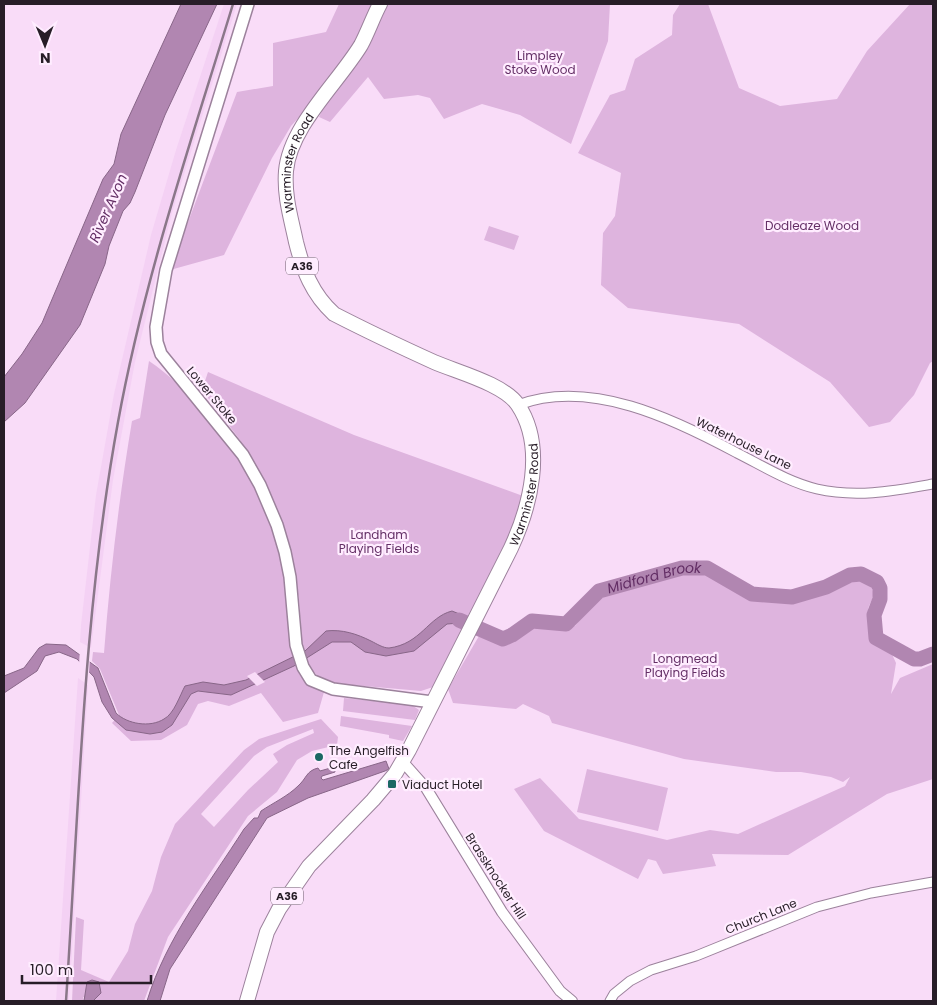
<svg xmlns="http://www.w3.org/2000/svg" width="937" height="1005" font-family="Poppins,sans-serif">
<style>
.built{fill:#f4d1f4}
.green{fill:#deb4de;fill-rule:evenodd}
.water{fill:#b186b1;stroke:#868}
.pier{fill:#f9dcf8}
.lines{fill:none;stroke-linecap:round;stroke-linejoin:round}
.river{stroke:#b186b1;stroke-width:15}
.minor-casing{stroke:#9c829c;stroke-width:11}
.tertiary-casing{stroke:#9c829c;stroke-width:12}
.secondary-casing{stroke:#9c829c;stroke-width:14}
.trunk-casing{stroke:#9c829c;stroke-width:16}
.minor{stroke:#fff;stroke-width:9}
.tertiary{stroke:#fff;stroke-width:10}
.secondary{stroke:#fff;stroke-width:11}
.trunk{stroke:#fff;stroke-width:14}
.rail{stroke:#8a7789;stroke-width:2.5}
.poi-dot{fill:#1b6764;stroke:#ffedff;stroke-width:2}
.labels{text-anchor:middle;dominant-baseline:central;stroke-width:4.5;stroke-linejoin:round;paint-order:stroke}
.shield{fill:#ffedff;stroke:#685b68;stroke-width:1}
.shield-label{font-size:11px;font-weight:bold;fill:#271d27}
.park-label{font-size:12px;fill:#642f66;stroke:#ffedff}
.street-label{font-size:12px;fill:#271d27;stroke:#ffedff}
.poi-label{font-size:12px;fill:#271d27;stroke:#ffedff;text-anchor:start}
.water-label{font-size:14px;font-style:italic;fill:#632e65;stroke:#ffedff}
</style>
<rect width="100%" height="100%" fill="#f9dcf8"/>
<!-- built -->
<path class="built" d="M224,4h13l-65,209 -37,149 -22,118 -22,168 -11,-6 1,-17 15,-130 18,-101 37,-159 25,-85z
M78,678l10,7 -19,316h-13z"/>
<!-- green -->
<path class="green" d="M339,4h271l-2,37 -37,103 -51,-29 -38,-11 -38,15 -14,-21 -12,-3 -34,4 -16,-22 -38,45 -11,-5 9,-19 -6,-6 -31,34 -19,32 -48,97 -54,15 67,-178 36,-6v-43l53,-11z
M680,4h28l31,84 41,18 57,-7 30,-48 43,-47h23v357l-3,2 -16,32 -24,27 -21,5 -39,-45 -91,-58 -111,-16 -27,-23 2,-52 12,-17 6,-43 -43,-20 32,-58 15,-5 10,-31 37,-24 1,-20z
M489,226l30,10 -5,14 -30,-10z
M149,361c51,34 103,107 124,164 5,16 9,33 12,48 5,24 3,88 17,105 4,6 16,10 22,14l-6,21 -35,9 -22,-29 -32,13 -21,-5 -10,3 -11,21 -26,15 -30,1 -19,-18 7,-8 -19,-46 -8,-8 1,-9 11,1c6,-78 15,-155 28,-232l8,-3z
M208,372l146,63 169,61 -6,23 -18,41 -66,127 -12,4 -91,-8 -10,-5 -11,-11 -7,-19 -3,-49 -12,-57 -30,-73 -17,-29 -38,-50z
M701,567c35,21 58,42 102,31 15,-4 61,-30 69,-10 4,10 -3,14 -4,22 -2,9 2,21 4,30l11,9 8,3 5,11 -5,31 9,-16 33,-14v115l-46,15 -99,61 -76,-1 4,12 -53,8 -7,-13 -8,-2 -10,20 -94,-48 -30,-42 26,-11 39,41 88,21 43,-10 28,4 107,-48 5,-9 -7,5 -12,-5 -30,-5h-25l-92,-13 -132,-36 -3,-7 -26,-12 -7,5 -63,-6 -5,-14 31,-53 18,7 11,1 27,-17 40,-1c11,-12 11,-22 25,-34 7,-6 86,-22 101,-25z
M344,698l68,7 7,5 -4,10 -72,-9z
M341,716l71,10 -9,15 -14,-3v-3l-49,-9z
M321,719l17,18 -1,8 -25,6 -15,9 -20,32 -29,24 -80,121 -24,64h-51l-10,-4 1,4h-12l4,-84 8,3 -3,50 28,12 19,-31 7,-27 17,-33 9,-34 14,-33 69,-74 15,-11zM313,729l1,4 -27,12 -14,9 5,8 -30,28 -34,37 -13,-13 53,-58 13,-9z
M587,769l81,19 -10,43 -81,-19z"/>
<!-- water -->
<path class="water" d="M181,4h36l-52,111 -30,77 -5,11 -7,8 -14,35 -4,18 -25,61 -55,78 -21,19v-45l18,-23 20,-31 61,-144 11,-15 7,-30z
M452,611l22,9 -4,8 -10,-5 -13,1 -33,27 -28,5 -21,-4 -14,-10h-19l-38,24 -63,29 -33,-4 -7,3 -19,31 -10,7 -12,2 -24,-4 -14,-12 -10,-16 -8,-25 -17,-18 -18,-7 -14,4 -8,15 -33,22v-17l20,-8 15,-20 7,-4 20,1 32,23 18,45c11,11 34,15 48,6 10,-5 16,-24 21,-33l18,-4 21,3 22,-5 59,-29 21,-20c16,-2 31,3 45,10 6,3 12,7 18,7 32,-4 39,-31 63,-37z
M386,761l3,8 -4,2 -77,27 -41,20 -97,151 -10,32h-13c19,-63 62,-117 97,-172l10,-11h4l3,-7c12,-8 27,-15 37,-25 9,-8 8,-15 20,-18l2,3 14,-4 1,5 -13,4 -1,2 2,2z
M92,980l7,2 2,11 -8,8h-9l3,-19z"/>
<!-- pier -->
<path class="pier" d="M80,649l10,8 -1,17 -10,-10z
M255,672l10,10 -8,4 -10,-10z"/>
<g class="lines">
<!-- river -->
<path class="river" id="s1" d="M459,620l44,19 9,-4 20,-14 34,3 33,-33 83,-23h25l45,26 40,3 34,-10 24,-12 11,-1 16,8 3,6v11l-6,16 2,23 38,21h6l13,-5"/>
<defs>
<path id="minor" d="M518,405c72,-27 156,14 219,48 26,13 51,29 80,36 40,9 76,2 116,-5
M610,1001l4,-7 16,-13 21,-11 45,-14 121,-49 54,-14 62,-11"/>
<path id="tertiary" d="M402,761l24,27 76,124 58,79 12,10"/>
<path id="secondary" d="M248,4l-82,266 -10,57 1,15 4,12 82,101 17,30 17,40 8,27 5,25 6,68 7,22 8,13 22,9 99,13"/>
<g id="trunk">
<path id="s2" d="M247,1001l20,-69 12,-23 30,-43 64,-66 22,-26 14,-24 102,-202c19,-41 35,-101 7,-143 -14,-21 -61,-33 -84,-43 -33,-15 -67,-31 -100,-48 -22,-20 -31,-44 -38,-72 -5,-24 -12,-46 -10,-71 4,-45 52,-88 75,-126 7,-13 12,-28 19,-41"/>
</g>
</defs>
<!-- minor casing -->
<use href="#minor" class="minor-casing"/>
<!-- tertiary casing -->
<use href="#tertiary" class="tertiary-casing"/>
<!-- secondary casing -->
<use href="#secondary" class="secondary-casing"/>
<!-- trunk casing -->
<use href="#trunk" class="trunk-casing"/>
<!-- minor -->
<use href="#minor" class="minor"/>
<!-- tertiary -->
<use href="#tertiary" class="tertiary"/>
<!-- secondary -->
<use href="#secondary" class="secondary"/>
<!-- trunk -->
<use href="#trunk" class="trunk"/>
<!-- rail -->
<path class="rail" d="M66,1001c13,-193 17,-388 52,-579 26,-143 73,-280 115,-418"/>
</g>
<!-- markers -->
<g class="poi-dot">
<circle cx="319" cy="757" r="5"/>
<rect x="387" y="779" width="10" height="10" rx="2.5"/>
</g>
<g class="labels">
<!-- shield labels -->
<g class="shield">
<rect x="286" y="257.5" width="32" height="17" rx="4"/>
<rect x="271" y="887.5" width="32" height="17" rx="4"/>
</g>
<g class="shield-label">
<text x="302" y="266">A36</text>
<text x="287" y="896">A36</text>
</g>
<!-- park labels -->
<g class="park-label">
<text x="540" y="55">Limpley<tspan x="540" dy="14">Stoke Wood</tspan></text>
<text x="812" y="225">Dodleaze Wood</text>
<text x="379" y="534">Landham<tspan x="379" dy="14">Playing Fields</tspan></text>
<text x="685" y="658">Longmead<tspan x="685" dy="14">Playing Fields</tspan></text>
</g>
<!-- street labels -->
<g class="street-label">
<text stroke="none"><textPath href="#s2" startOffset="1051">Warminster Road</textPath></text>
<text transform="translate(212 395) rotate(50)">Lower Stoke</text>
<text transform="translate(744 443) rotate(26)">Waterhouse Lane</text>
<text stroke="none"><textPath href="#s2" startOffset="586">Warminster Road</textPath></text>
<text transform="translate(496 876) rotate(57)">Brassknocker Hill</text>
<text transform="translate(761 916) rotate(-22)">Church Lane</text>
</g>
<!-- poi labels -->
<g class="poi-label">
<text x="329" y="750">The Angelfish<tspan x="329" dy="14">Cafe</tspan></text>
<text x="402" y="784">Viaduct Hotel</text>
</g>
<!-- water labels -->
<g class="water-label">
<text transform="translate(108 208) rotate(-66)">River Avon</text>
<text stroke="none"><textPath href="#s1" startOffset="220">Midford Brook</textPath></text>
</g>
</g>
<!-- border -->
<rect width="937" height="1005" fill="none" stroke="#271d27" stroke-width="10"/>
<!-- north arrow -->
<g transform="translate(45 45) rotate(179)" stroke="#ffedff" stroke-width="4" paint-order="stroke">
<path d="M0-4L9 19L0 12L-9 19Z" fill="#271d27"/>
<text y="-8" font-size="14" font-weight="bold" text-anchor="middle" fill="#271d27">N</text>
</g>
<!-- scale -->
<path d="M22 975v8h129v-8" fill="none" stroke="#271d27" stroke-width="2.5"/>
<text x="30" y="975" font-size="15" fill="#271d27" stroke="#ffedff" stroke-width="4" paint-order="stroke">100 m</text>
</svg>
